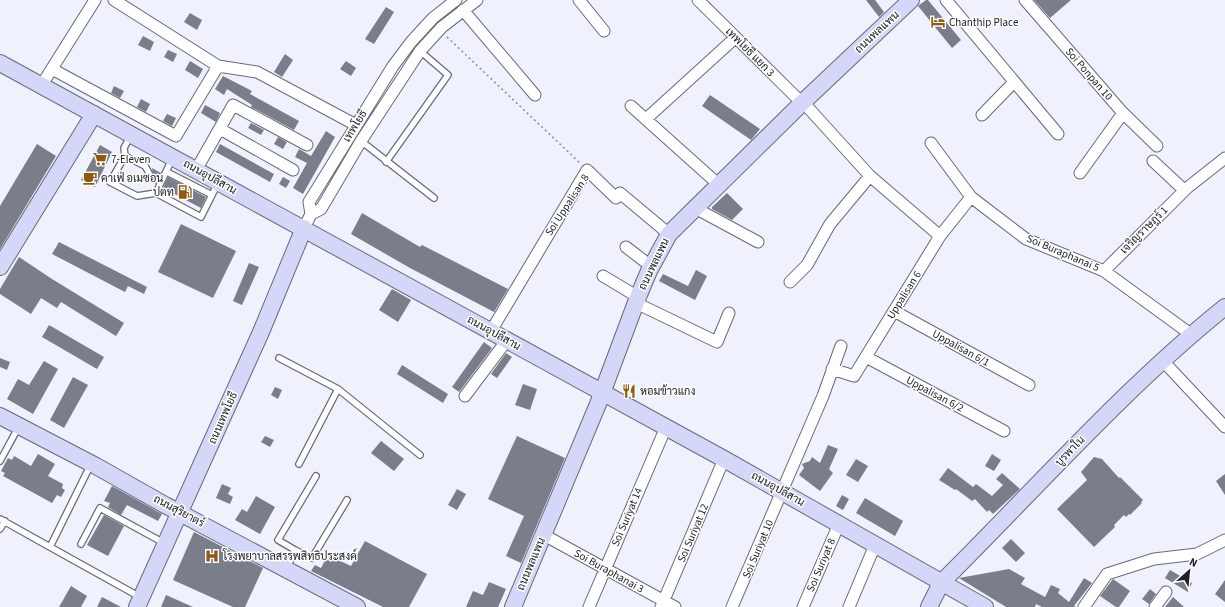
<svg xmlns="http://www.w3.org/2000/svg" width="1225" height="607" font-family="'Source Sans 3',Sarabun,sans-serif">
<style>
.building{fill:#7a7d8a}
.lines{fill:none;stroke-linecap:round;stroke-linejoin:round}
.lane-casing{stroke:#686a77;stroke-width:8}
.street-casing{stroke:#686a77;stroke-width:13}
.secondary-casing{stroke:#686a77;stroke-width:18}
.path{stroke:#8a8b94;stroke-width:1.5;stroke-dasharray:2 3;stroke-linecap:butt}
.lane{stroke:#fff;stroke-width:5.5}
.street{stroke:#fff;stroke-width:11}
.secondary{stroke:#d4d7f8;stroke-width:16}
.labels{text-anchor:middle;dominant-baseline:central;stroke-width:3;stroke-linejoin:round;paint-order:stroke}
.poi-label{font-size:11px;fill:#212228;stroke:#fff;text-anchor:start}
.street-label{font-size:11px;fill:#212228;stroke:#fff}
</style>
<rect width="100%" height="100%" fill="#eff1fd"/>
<!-- building -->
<path class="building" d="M866,0h9l9,12 -5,5z
M926,0h2l33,40 -9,8 -34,-42z
M1034,0h37l-21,18z
M386,7l8,5 -20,32 -9,-5z
M190,13l12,7 -5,10 -13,-8z
M143,36l11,6 -4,9 -12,-6z
M168,50l9,4 -4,8 -9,-5z
M285,54l8,6 -11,17 -8,-5z
M190,61l13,8 -5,9 -13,-8z
M346,61l10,7 -5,8 -11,-7z
M223,76l29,15 -2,3 49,27 -5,9 -43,-23 1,-2 -25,-16 -3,6 -9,-6z
M114,86l10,5 -4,7 -9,-5z
M710,95l50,34 -9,11 -49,-34z
M141,99l9,5 -4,8 -9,-5z
M205,105l15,8 -4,9 -15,-9z
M167,114l9,4 -4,8 -9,-5z
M251,123l13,7 -3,5 -13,-7z
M326,131l9,6 -32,57 -10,-6 14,-25 -12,-6 4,-8 12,7z
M278,137l9,5 -4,7 -9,-5z
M37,144l19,12 -56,93v-43z
M220,144l54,30 -4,8 -54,-30z
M100,145l12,7 -17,35 -14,-7z
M152,168l9,5 -5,11 -9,-5 6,-4z
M168,177l38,20 -5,11 -38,-20z
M283,177l7,4 -4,7 -7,-4z
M727,193l16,16 -11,11 -20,-11v-2z
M362,213l58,34 2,-2 86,44 -14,23 -84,-44 -59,-34z
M181,224l55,27 -23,47 -55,-26z
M59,242l88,45 -3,7 -16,-8 -3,6 -73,-38z
M19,257l33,22 72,44 -8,13 -55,-34 -4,6 -16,-10 -10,16 -31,-20v-5z
M249,263l10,4 -17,38 -9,-4z
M696,270l11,6 -12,24 -36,-19 4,-7 25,12z
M392,289l19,11 -13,22 -19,-12z
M49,325l55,32 -7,12 -55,-32z
M484,342l8,6 -33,44 -7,-5z
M506,353l6,4 -15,21 -6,-4z
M0,358l10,4 -3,8 -7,-3z
M44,361l14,8 -25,45 -26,-15 11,-20 11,6z
M402,365l46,29 -5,9 -46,-29z
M73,377l15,8 -24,43 -14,-8z
M523,384l14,5 -7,21 -15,-5z
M275,387l7,3 -4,9 -7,-4z
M265,436l9,4 -4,7 -9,-5z
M517,436l48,22 -44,105 -15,-7 18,-40 -36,-17z
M381,441l23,18 -10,12 -23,-18z
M828,445l10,4 -9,20 4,4 -13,18 -21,-16 5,-7 -2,-4 8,-3 2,-4 8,6z
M38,454l17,10 -7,12 15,8 -1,4 3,2 -4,7 -4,-2 -5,8 -49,-27 2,-3 -4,-2 7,-13 4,2 2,-4 17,10z
M992,454l9,6 -7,11 -9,-5z
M1094,457l8,2 17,19 1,-1 23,23 -2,2 1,1 -12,12 -1,-1 -3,3 -2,-2 -10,10 1,2 -21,20 -37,-38 30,-29 -6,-8z
M856,459l12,7 -10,16 -12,-7z
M948,468l25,19 3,-3 16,12 11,-11 -7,-6 6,-6 18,16 -27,25 -4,-4 -2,2 -12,-13 -3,2 -16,-12 -1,1 -16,-10z
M1225,474v21l-9,-14z
M222,484l9,4 -3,6 5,3 -3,7 -14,-6z
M112,486l50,28 -4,7 -31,-16 -6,10 -13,-8 2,-4 -6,-2z
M457,489l9,5 -9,16 -9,-5z
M842,495l7,4 -6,11 -7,-4z
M256,496l19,11 -15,27 -25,-14 7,-11 5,3z
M865,498l38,23 -8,15 -39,-23z
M104,515l20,11 -16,30 -21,-11z
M194,532l69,36 -18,39h-12l-60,-27z
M1011,539l14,14 -9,9 -14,-14z
M365,541l62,33 -18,33h-26l-72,-36 4,-6 6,3 7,-13 23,11z
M1009,569l16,9 -4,6 24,13 6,-12 9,4 -2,4 11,9 15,-24 8,5 -18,23 2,1h-34l-6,-3 -1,3h-29l-47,-29z
M1170,570l22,13 -4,9 -23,-14z
M1113,579l17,12 -11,16h-3l-16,-11z
M1225,580v22l-10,-8z
M489,582l17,7 -8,18h-32l7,-16 10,4z
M71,586l16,10 -6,11h-22z
M1150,589l6,5 -7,10 -7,-5z
M166,595l27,12h-32z
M102,597l19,10h-24z
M1173,597l11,10h-19z"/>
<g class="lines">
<defs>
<path id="lane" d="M131,135l-7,13 1,8 -15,26 27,14 19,-3
M361,141l73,57
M125,156l20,10 4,7
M172,159l-16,34 45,24 17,-34
M386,162l62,-87 -28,-24
M167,172l45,23
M279,358l59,31 82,66
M0,461l18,-33
M299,464l39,-75
M0,519l50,28 41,-83
M0,529l5,-8
M81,544l19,-36 64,35
M50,547l90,50
M295,550l-17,-10 38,-64
M287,568l8,-18 17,8 35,-58"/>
<path id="street" d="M114,0l104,66 39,6 99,53
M579,0l25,31
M698,0l104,103
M946,0l112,134
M1025,0l98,113 34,33
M463,10l72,85
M52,69l124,67 42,-70
M41,86l54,-86
M803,102l67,74 70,60
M631,106l87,78
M982,115l32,-33
M646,119l89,-81
M220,129l73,41
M931,143l40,54 55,42 78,32 81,59 5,6
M1153,161l31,29
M196,170l37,-65 74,40
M1080,173l43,-60
M695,208l63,34
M311,214l-2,-12 84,-136 18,-24 22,-24 23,-18
M304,228l7,-14 10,-5 40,-68 59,-90 22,-24 35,-27
M626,247l26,20
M1104,271l83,-83 38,-30
M603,276l35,21
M790,282l17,-17 23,-41 40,-48
M636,303l81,39 12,-29
M894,311l135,74
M491,331l96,-161 29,28 4,-5 49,41
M866,357l138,74
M1163,361l62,66
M832,369l22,7 86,-140 31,-39
M465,396l42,-56
M544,535l131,72
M589,607l77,-180
M661,607l63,-148
M732,607l91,-211 18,-50
M803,607l36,-83
M849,607l26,-62
M1084,607l23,-33 47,-15 43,-5 28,-14
M1155,607l11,-15"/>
<path id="secondary" d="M0,63l724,396 261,148
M0,267l94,-153
M0,416l96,50 69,39 192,102
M137,607l124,-275 43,-104
M513,607l85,-203 40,-107 11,-26 20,-37 133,-131 109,-103
M929,607l12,-24c93,-92 181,-193 284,-276"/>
</defs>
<!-- lane casing -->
<use href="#lane" class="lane-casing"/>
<!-- street casing -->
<use href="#street" class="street-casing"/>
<!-- secondary casing -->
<use href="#secondary" class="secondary-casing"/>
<!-- path -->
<path class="path" d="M447,37l134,127"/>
<!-- lane -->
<use href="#lane" class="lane"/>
<!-- street -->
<use href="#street" class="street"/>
<!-- secondary -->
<use href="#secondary" class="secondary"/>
</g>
<!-- icons -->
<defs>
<symbol id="hotel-bare" viewBox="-9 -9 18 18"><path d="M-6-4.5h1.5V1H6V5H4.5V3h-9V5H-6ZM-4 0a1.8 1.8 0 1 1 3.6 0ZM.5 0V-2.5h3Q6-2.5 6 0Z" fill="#90590f" stroke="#fff" stroke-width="2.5" paint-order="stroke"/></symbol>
<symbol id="supermarket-bare" viewBox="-9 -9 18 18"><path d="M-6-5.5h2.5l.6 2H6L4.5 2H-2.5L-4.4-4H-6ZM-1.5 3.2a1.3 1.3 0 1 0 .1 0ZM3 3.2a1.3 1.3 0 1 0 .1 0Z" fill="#90590f" stroke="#fff" stroke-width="2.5" paint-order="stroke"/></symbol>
<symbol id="cafe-bare" viewBox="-9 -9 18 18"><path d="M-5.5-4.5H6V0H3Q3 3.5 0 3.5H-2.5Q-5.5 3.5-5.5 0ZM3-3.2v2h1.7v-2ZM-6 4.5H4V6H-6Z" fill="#90590f" stroke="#fff" stroke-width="2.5" paint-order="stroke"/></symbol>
<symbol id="fuel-bare" viewBox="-9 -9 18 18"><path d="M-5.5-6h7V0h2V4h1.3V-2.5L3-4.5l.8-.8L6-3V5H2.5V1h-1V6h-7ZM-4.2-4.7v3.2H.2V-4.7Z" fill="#90590f" stroke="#fff" stroke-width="2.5" paint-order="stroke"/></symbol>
<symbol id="restaurant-bare" viewBox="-9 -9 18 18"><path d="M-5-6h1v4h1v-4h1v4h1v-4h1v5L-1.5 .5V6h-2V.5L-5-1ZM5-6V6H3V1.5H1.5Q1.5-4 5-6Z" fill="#90590f" stroke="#fff" stroke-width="2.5" paint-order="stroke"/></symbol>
<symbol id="hospital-bare" viewBox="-9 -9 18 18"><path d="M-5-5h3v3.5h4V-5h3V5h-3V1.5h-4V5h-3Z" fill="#90590f" stroke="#fff" stroke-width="2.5" paint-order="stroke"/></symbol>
</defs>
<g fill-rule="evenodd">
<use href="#hotel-bare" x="928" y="12" width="20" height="20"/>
<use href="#supermarket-bare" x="90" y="149" width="20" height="20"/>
<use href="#cafe-bare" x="80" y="168" width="20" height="20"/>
<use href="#fuel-bare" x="175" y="182" width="20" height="20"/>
<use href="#restaurant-bare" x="619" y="381" width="20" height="20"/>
<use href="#hospital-bare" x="202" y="546" width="20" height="20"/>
</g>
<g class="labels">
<!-- poi labels -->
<g class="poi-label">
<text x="949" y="22">Chanthip Place</text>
<text x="111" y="159">7-Eleven</text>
<text x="101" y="178">คาเฟ่ อเมซอน</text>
<text x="174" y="192" text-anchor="end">ปตท</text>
<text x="640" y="391">หอมข้าวแกง</text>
<text x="223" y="556">โรงพยาบาลสรรพสิทธิประสงค์</text>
</g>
<!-- street labels -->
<g class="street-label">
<text transform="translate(877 32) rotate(-43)">ถนนพลแพน</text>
<text transform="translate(750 52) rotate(45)">เทพโยธี แยก 3</text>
<text transform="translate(1089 74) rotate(49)">Soi Ponpan 10</text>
<text transform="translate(355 126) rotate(-58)">เทพโยธี</text>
<text transform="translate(210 177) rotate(29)">ถนนอุปลีสาน</text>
<text transform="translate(567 205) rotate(-57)">Soi Uppalisan 8</text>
<text transform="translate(1144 230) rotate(-45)">เจริญราษฎร์ 1</text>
<text transform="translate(1063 253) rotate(23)">Soi Buraphanai 5</text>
<text transform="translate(654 264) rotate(-64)">ถนนพลแพน</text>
<text transform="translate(904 295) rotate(-58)">Uppalisan 6</text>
<text transform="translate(494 333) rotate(29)">ถนนอุปลีสาน</text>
<text transform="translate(961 348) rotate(29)">Uppalisan 6/1</text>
<text transform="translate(935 394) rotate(28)">Uppalisan 6/2</text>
<text transform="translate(223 418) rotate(-66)">ถนนเทพโยธี</text>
<text transform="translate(1070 451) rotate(-46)">บูรพาใน</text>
<text transform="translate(778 489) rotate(29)">ถนนอุปลีสาน</text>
<text transform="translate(179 511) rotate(28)">ถนนสุริยาตร์</text>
<text transform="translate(627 517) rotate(-67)">Soi Suriyat 14</text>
<text transform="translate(693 533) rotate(-67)">Soi Suriyat 12</text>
<text transform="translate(758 549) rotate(-67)">Soi Suriyat 10</text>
<text transform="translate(531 564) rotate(-67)">ถนนพลแพน</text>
<text transform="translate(821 565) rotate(-67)">Soi Suriyat 8</text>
<text transform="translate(609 571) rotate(29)">Soi Buraphanai 3</text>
</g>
</g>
<!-- north arrow -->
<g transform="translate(1189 571) rotate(27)" stroke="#ffffff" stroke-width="3" paint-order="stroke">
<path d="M0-3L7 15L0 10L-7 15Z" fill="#212228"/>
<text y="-6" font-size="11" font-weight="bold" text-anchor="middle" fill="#212228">N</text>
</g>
</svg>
